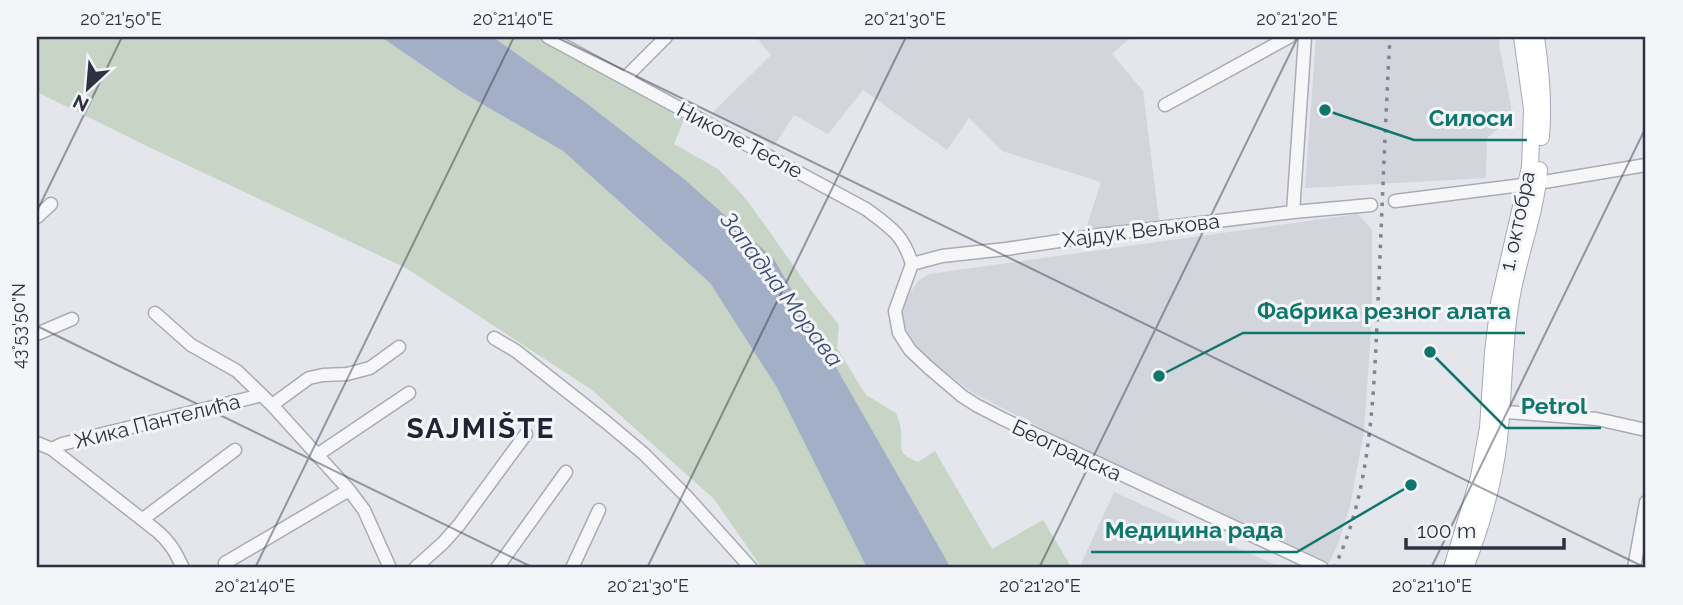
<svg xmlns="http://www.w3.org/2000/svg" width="1683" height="605" font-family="Raleway,sans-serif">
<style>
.built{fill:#d3d5dd}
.green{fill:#c8d4c6}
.water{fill:#a3afc7}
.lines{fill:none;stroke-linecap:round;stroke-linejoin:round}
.minor-casing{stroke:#a9acb5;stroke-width:15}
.major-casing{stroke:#a5a9b6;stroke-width:18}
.minor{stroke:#f7f7f9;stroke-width:12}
.major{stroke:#fff;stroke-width:16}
.rail{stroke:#7f8393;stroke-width:3.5;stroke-dasharray:3.5 7;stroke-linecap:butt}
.ticks{fill:none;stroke:#2d3242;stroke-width:2;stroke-opacity:0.45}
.labels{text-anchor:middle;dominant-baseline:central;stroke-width:6;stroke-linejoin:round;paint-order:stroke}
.street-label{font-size:21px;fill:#2d3242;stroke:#f4f5f8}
.water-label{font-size:23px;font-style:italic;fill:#3b4b73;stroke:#f4f5f8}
.district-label{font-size:28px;font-weight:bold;letter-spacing:2px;fill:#1f2333;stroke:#f4f5f8}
.leader{fill:none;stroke:#0f766e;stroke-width:2.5}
.callout-dot{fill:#0f766e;stroke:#f4f5f8;stroke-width:2.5}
.callout-label{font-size:23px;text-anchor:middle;font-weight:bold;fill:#0f766e;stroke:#f4f5f8;stroke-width:6;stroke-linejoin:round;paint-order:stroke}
.neatline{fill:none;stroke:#2d3242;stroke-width:2.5}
.ticks-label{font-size:18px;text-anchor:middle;fill:#2d3242}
</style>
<rect width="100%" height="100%" fill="#e4e6eb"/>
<!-- built -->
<path class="built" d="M756,37h373v2l-17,15 31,37 16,129 -74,11 16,-49 -99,-31 -33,-33 -22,32 -84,-60 -35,44 -34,-19 -20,31 -62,-33 59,-58z
M1316,37h183v7l14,73 -26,21 -1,40 -181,10z
M1358,214l14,16v87l-8,115 -14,74 -12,38 -9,19 -246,-114 -110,-56 -45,-34 -13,-14 -11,-20 -1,-14 5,-15 11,-16 10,-6z
M1114,492l168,76h-203z"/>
<!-- green -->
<path class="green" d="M37,37h344l79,54 103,60 147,132 66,103 91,182h-105l-48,-69 -122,-109 -186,-122 -253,-119 -116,-57z
M493,37h44l148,80 -11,27 44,25 29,31 63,89 29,36 -2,23 29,47 30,18c2,5 4,11 5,17 2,20 -6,22 17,32l17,-11 57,98 51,-29 29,48h-121l-54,-93 -316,-376z"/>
<!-- water -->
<path class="water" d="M381,37h112l88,62 103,80 90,80 177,309h-84l-91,-182 -66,-103 -147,-132 -103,-60z"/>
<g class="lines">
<defs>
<path id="minor" d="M548,37l318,172c24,18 37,25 46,55
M625,78l41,-41
M1165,105l124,-68
M1395,201l143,-18 108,-18
M1293,212l12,-175
M37,217l14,-13
M912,264l-17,47 4,22 11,17 18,17 34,29 14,9 27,14 319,149
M912,264l30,-8 64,-7 93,-14 194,-23 78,-7
M155,313l36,32 46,26 35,34 77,85 15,20 26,58
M37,334l35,-15
M494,338l22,13 90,71 38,32 43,43 64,71
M272,405l37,-27 14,-3 24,-1 23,-6 29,-21
M1494,411l103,8 49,11
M37,443l15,6 105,82c13,11 19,22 26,37
M52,449l10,-5 200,-49
M317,455l92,-62
M143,519l92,-69
M225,563l124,-73
M415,568l28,-25 16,-18 67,-91
M497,568l69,-96
M572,568l27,-58
M1634,568l12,-66"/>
<path id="major" d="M1536,37c5,34 8,66 5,100
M1452,568l27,-91 9,-49 5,-76 6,-49 31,-136 2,-58 -10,-72
M1465,568c16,-41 29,-85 34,-129 5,-46 4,-93 12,-139 7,-44 25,-86 28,-130"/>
</defs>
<!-- minor casing -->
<use href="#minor" class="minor-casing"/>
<!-- major casing -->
<use href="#major" class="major-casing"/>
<!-- minor -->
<use href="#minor" class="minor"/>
<!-- major -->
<use href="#major" class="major"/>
<!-- rail -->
<path class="rail" d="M1334,568c38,-77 40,-181 44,-266 4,-88 7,-177 12,-265"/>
</g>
<!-- ticks -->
<path class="ticks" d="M556,37l1090,531M37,211l85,-174M37,326l497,242M255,568l259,-531M647,568l259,-531M1039,568l259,-531M1431,568l215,-441"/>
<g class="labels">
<!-- street labels -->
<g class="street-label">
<text transform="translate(740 140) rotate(28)">Николе Тесле</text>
<text transform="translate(1517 221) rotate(-78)">1. октобра</text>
<text transform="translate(1141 230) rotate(-7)">Хајдук Вељкова</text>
<text transform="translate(157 421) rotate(-14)">Жика Пантелића</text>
<text transform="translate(1067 450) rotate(25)">Београдска</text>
</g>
<!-- water labels -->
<g class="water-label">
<text transform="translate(782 289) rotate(53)">Западна Морава</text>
</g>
<!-- district labels -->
<g class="district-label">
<text x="481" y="428">SAJMIŠTE</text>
</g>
</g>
<!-- callouts -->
<path class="leader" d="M1325 110L1414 140H1527M1159 376L1243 333H1525M1430 352L1506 428H1601M1411 485L1297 552H1091"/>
<g class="callout-dot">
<circle cx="1325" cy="110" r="7"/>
<circle cx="1159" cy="376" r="7"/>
<circle cx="1430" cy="352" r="7"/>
<circle cx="1411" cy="485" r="7"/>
</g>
<g class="callout-label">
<text x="1471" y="126">Силоси</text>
<text x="1384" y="319">Фабрика резног алата</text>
<text x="1554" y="414">Petrol</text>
<text x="1194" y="538">Медицина рада</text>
</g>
<!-- border -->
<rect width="1683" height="605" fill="none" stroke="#f4f5f8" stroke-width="77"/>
<!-- north arrow -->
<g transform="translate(88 88) rotate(206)" stroke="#f4f5f8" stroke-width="5" paint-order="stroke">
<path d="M0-5L12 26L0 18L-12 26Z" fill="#2d3242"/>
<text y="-10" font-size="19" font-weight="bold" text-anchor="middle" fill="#2d3242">N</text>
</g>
<!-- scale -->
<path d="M1406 538v10h158v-10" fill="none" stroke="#2d3242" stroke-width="3.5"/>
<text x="1417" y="538" font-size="21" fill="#2d3242" stroke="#f4f5f8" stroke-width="5" paint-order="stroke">100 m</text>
<rect x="38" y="38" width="1606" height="528" class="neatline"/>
<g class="ticks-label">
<text x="121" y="25">20°21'50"E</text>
<text x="513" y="25">20°21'40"E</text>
<text x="905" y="25">20°21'30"E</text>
<text x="1297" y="25">20°21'20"E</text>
<text transform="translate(19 326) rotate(-90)" y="6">43°53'50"N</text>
<text x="255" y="592">20°21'40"E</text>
<text x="648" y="592">20°21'30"E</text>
<text x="1040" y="592">20°21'20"E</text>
<text x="1432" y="592">20°21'10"E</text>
</g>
</svg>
